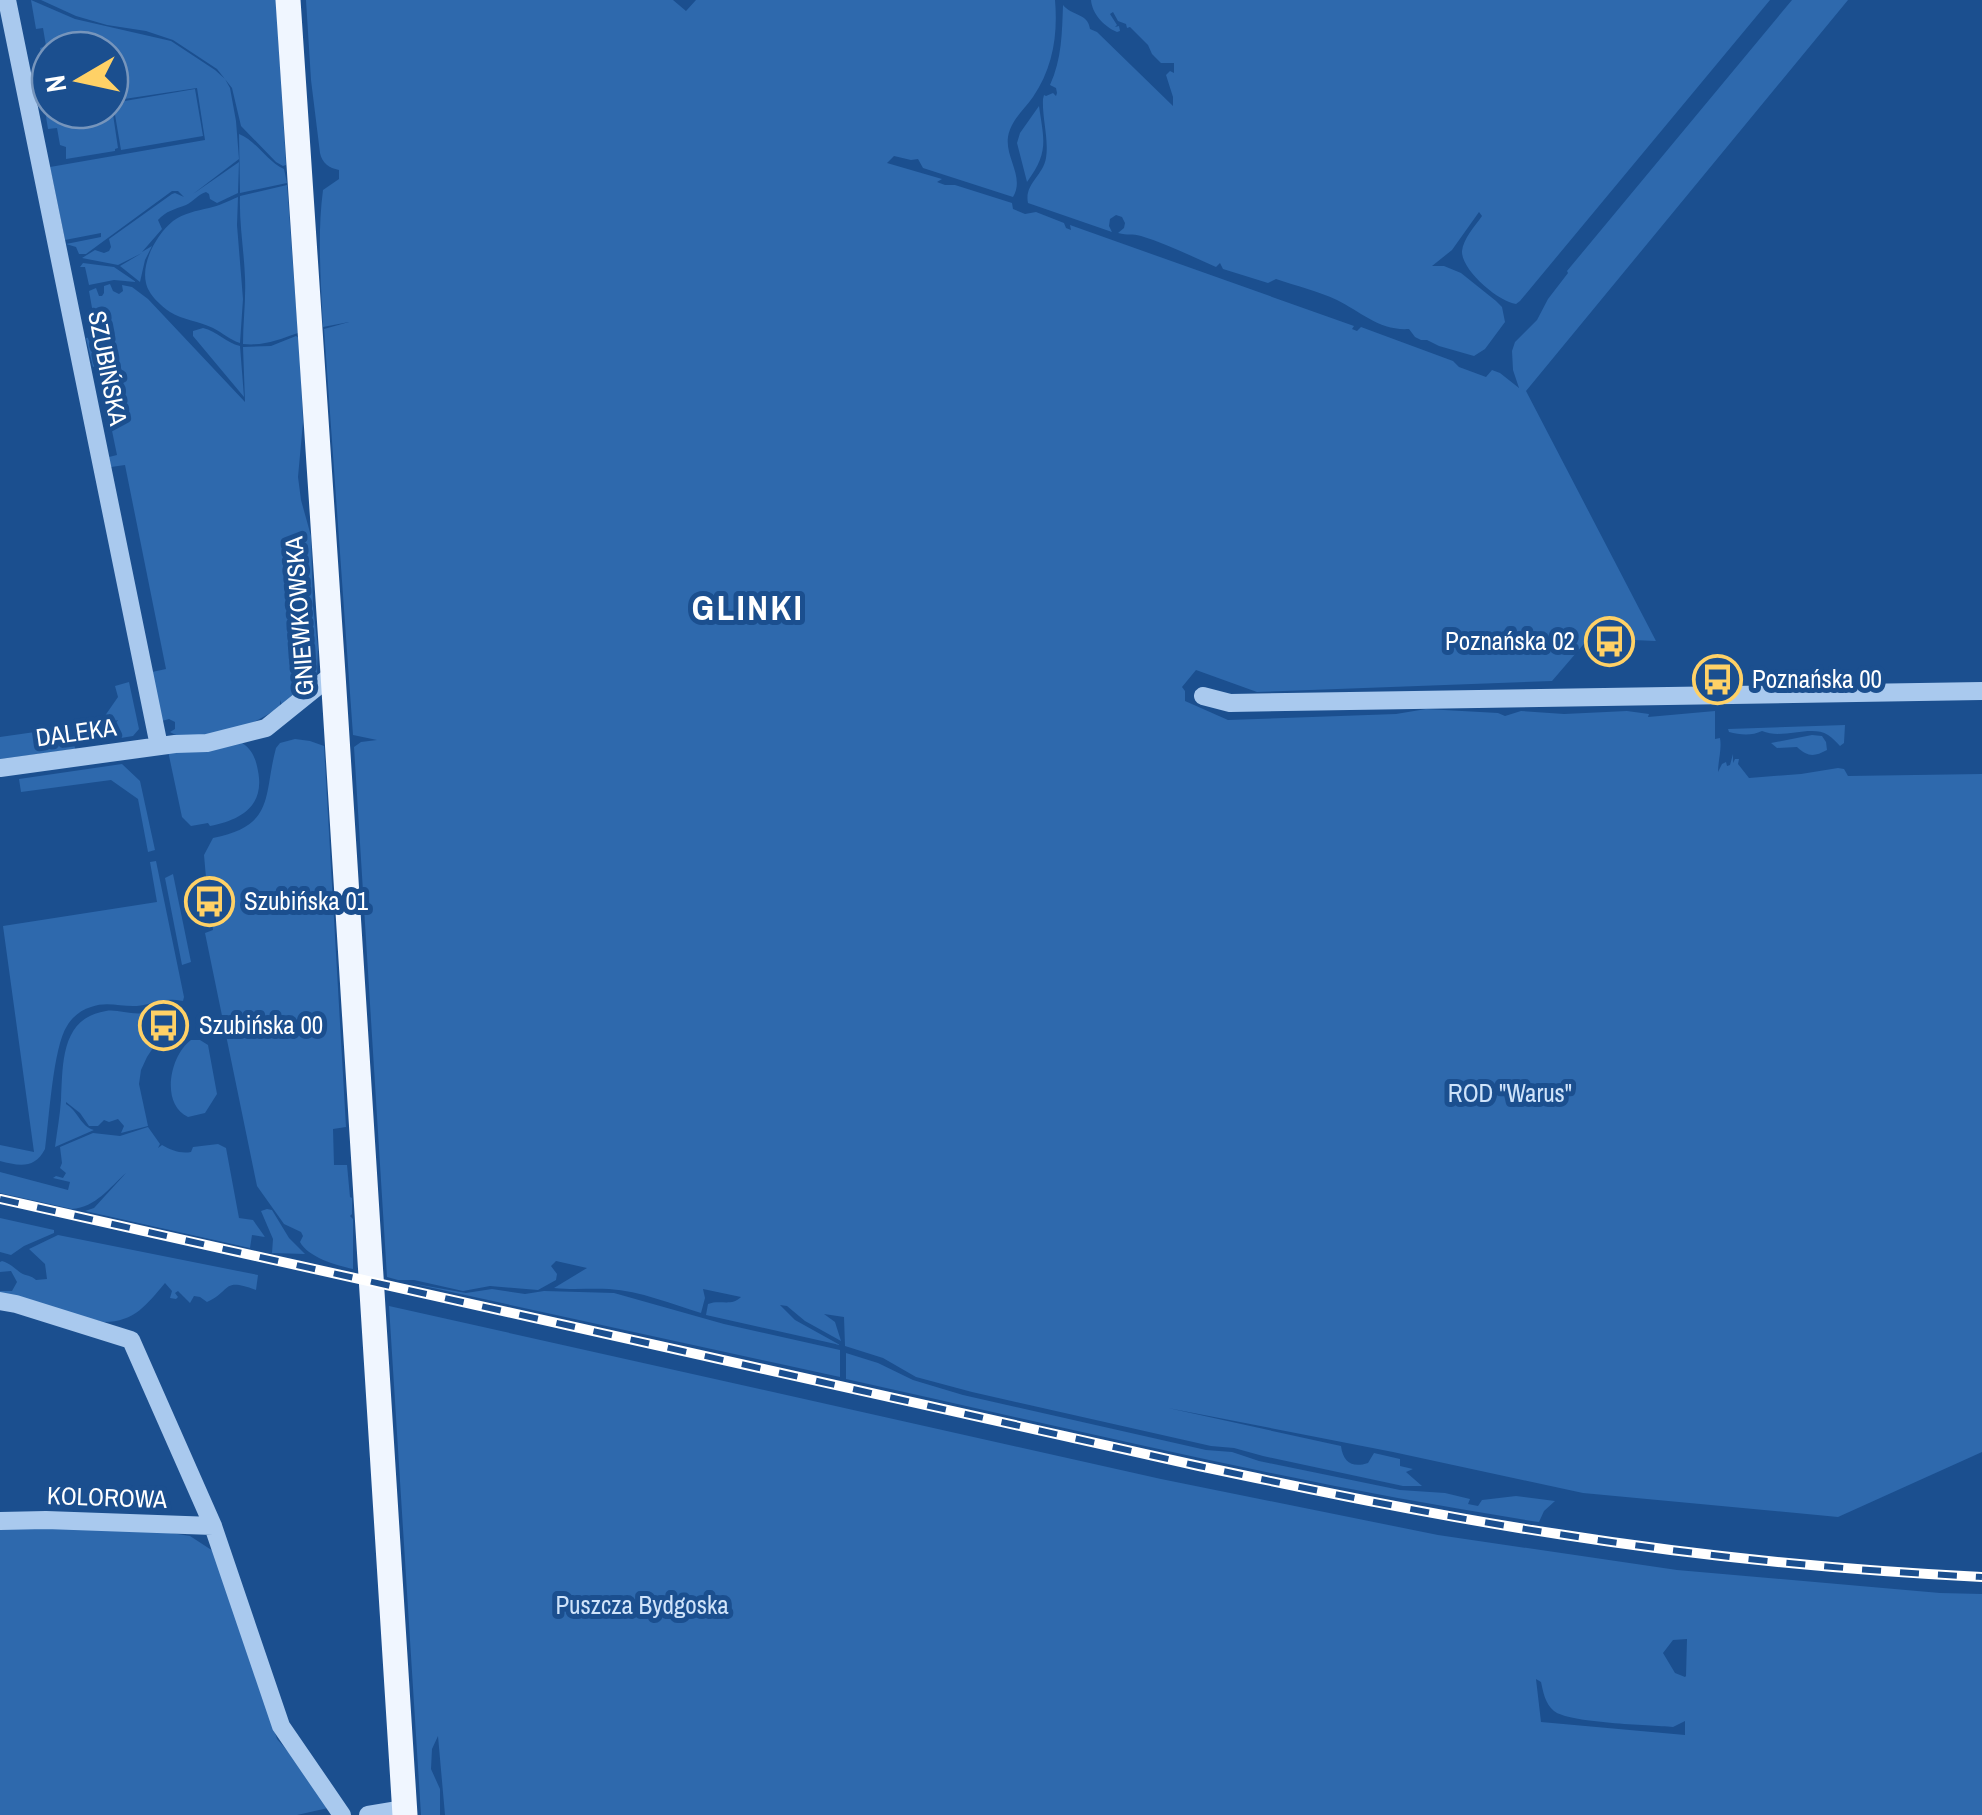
<svg xmlns="http://www.w3.org/2000/svg" width="1982" height="1815" font-family="'Archivo Narrow',sans-serif">
<style>
.green{fill:#2e69ad;fill-rule:evenodd}
.lines{fill:none;stroke-linecap:round;stroke-linejoin:round}
.minor{stroke:#a9c9ee;stroke-width:18}
.major{stroke:#f0f6ff;stroke-width:25}
.rail-casing{stroke:#fff;stroke-width:10}
.rail{stroke:#1b4f8f;stroke-width:6;stroke-dasharray:19;stroke-linecap:butt}
.labels{text-anchor:middle;dominant-baseline:central;stroke-width:10;stroke-linejoin:round;paint-order:stroke}
.street-label{font-size:25px;fill:#fff;stroke:#1b4f8f}
.poi-label{font-size:25px;fill:#fff;stroke:#1b4f8f;text-anchor:start}
.park-label{font-size:25px;fill:#cfe3fa;stroke:#1b4f8f}
.district-label{font-size:35px;font-weight:bold;letter-spacing:2.5px;fill:#fff;stroke:#1b4f8f}
</style>
<rect width="100%" height="100%" fill="#1b4f8f"/>
<!-- green -->
<path class="green" d="M31,0l44,19 96,22 44,29 10,9 5,9 6,33 3,38 -46,35 46,-32 -1,31 -21,10 -7,-4 -1,-5 -3,-2c-9,3 -12,9 -20,13 -11,4 -20,6 -28,15l4,9 -20,23 10,-6 -7,14 -5,22 -20,-16 22,-13 -24,12 -36,-7 13,-8 9,3 5,-2 2,-4 -2,-8 63,-45 3,-1 9,4 -6,-6h-6l-86,63h-7l-3,-7 -10,-3 35,-7v-4l-36,7 -15,-73 155,-27 -8,-52 -86,13 7,47 -3,1v2l-49,8v-12l-6,-2 -3,-17 -9,1c-5,-26 -2,-54 -8,-81l6,-2 -3,-18 -7,1zM110,50v60h-60v-60z
M41,0h235l10,165 -3,1 -7,-4 -35,-36 -9,-38 -15,-19 -44,-29 -27,-9 -39,-6 -31,-9z
M306,0h367l13,11 10,-11h359c3,35 -2,68 -22,97 -9,13 -22,23 -25,40 -3,21 17,40 5,60l-90,-29 -5,-9 -7,1 -17,-4 -7,7 55,16 -5,3 8,3h10l57,18 1,6 12,5 11,-2 28,11 2,5 5,2 -1,-5 284,101 -2,3 5,2 4,-4 92,34 6,6 27,10 6,-7 8,3 19,15 -6,-18 -1,-19 3,-9 22,-22 11,-21 20,-26 -1,-2 225,-271h56l-322,391 130,250 -67,-3 -37,43 -295,11 -61,-22 -14,17 3,4v10l43,19 168,-6 30,-5 72,4 7,3 16,-5 43,3 63,-3 22,3 -1,3 67,-6v28l5,-1c2,11 -2,23 -2,34l4,-8 4,-2 1,4 3,-1 3,-11v9l2,-4h4l-1,5 11,14 52,-4 37,-6 6,1 4,7 134,-2v678l-144,65 -255,-24 -190,-41 -225,-44 173,38c2,17 12,22 27,17l6,-10 26,6v7l13,3 -7,3 16,14h-19l-140,-30 -29,-8 -23,-2 -239,-54 -56,-15 -33,-19 -38,-12 -1,-29 -20,-3 11,8 6,19 -36,-20 -18,-15 -7,-1 15,15 45,25 -134,-30 2,-11c12,-5 23,3 33,-7l-38,-8 2,9 -4,15c-29,-9 -61,-22 -92,-24 -18,-1 -36,1 -55,-1l33,-20 -31,-7 -5,5 6,8 -1,6 -18,10 -48,-4 -27,5 -49,-11h-16l-11,-3 -33,-530 7,-5 16,-2 -24,-5 -29,-406 25,-7 -26,5c-2,-45 -6,-91 0,-137l16,-11v-9c-10,-2 -17,-7 -19,-17l-9,-73z
M1091,0h679l-250,301 -4,3c-17,-2 -55,-34 -54,-53 1,-12 13,-25 20,-35l-3,-4 -27,38 -20,16h12l17,7 35,28 6,6 3,15 -20,27 -11,7 -35,-10 -12,-6h-6l-6,-3 -6,-8c-29,2 -48,-17 -72,-29 -19,-9 -41,-14 -61,-21l-8,4 -45,-14 -3,-6 -4,4c-25,-11 -49,-23 -75,-31 -9,-3 -13,0 -23,-3l6,-5 1,-5 -3,-6 -6,-2 -6,4 -1,7 3,6 -84,-29c-4,-19 15,-27 18,-45 3,-19 -4,-40 -3,-59l1,-4 2,1 7,-3 3,3 1,-3 -1,-5 -6,-3c12,-26 12,-53 13,-80 9,11 25,8 27,24l7,3 76,74v-9l-7,-22 4,-4 4,2v-10h-13l-9,-9 -4,-9 -18,-18 -3,1 -1,-4 -8,-3 -5,-9 -3,2 7,11 -2,2 4,-1 1,5 -3,1c-14,-6 -25,-19 -26,-32z
M195,89l8,47 -82,14 -8,-47z
M1039,106c5,35 10,46 -12,76l-10,-39 3,-10z
M239,134c18,7 27,27 45,35l3,14 -47,10z
M287,185l11,148c-20,7 -34,13 -55,11 0,-22 3,-44 2,-66 -1,-28 -6,-55 -5,-82z
M238,197l-1,28 6,74 -3,44c-10,-3 -17,-10 -27,-15 -14,-7 -30,-8 -43,-16 -9,-6 -22,-18 -24,-29 -5,-21 11,-49 27,-62 11,-8 23,-10 36,-13 10,-2 19,-7 29,-11z
M83,263l31,4 22,15 -22,-2 -25,5 -4,-18h-5z
M110,284l3,7 6,3 4,-3 -1,-6 10,2 16,12 97,103 -2,-55 28,-1 25,-10 3,2 4,84 -5,55 3,23 10,36 2,70 5,42 -1,26 -4,7 -15,6 -3,7 -13,11 -2,-5v7c-29,18 -76,45 -110,25l5,-3v-7l-6,-3 -7,2 -10,-49 14,-3 -41,-204 -14,2 -2,-10 8,-2 -18,-87 9,-2 4,-4v-7l-5,-5 -12,1 3,15 -5,1 -7,-29 11,-2 -8,-45 7,-3 3,8h3l2,-3v-7z
M203,328c14,3 23,15 37,18l4,51 -51,-61v-5z
M129,682l10,47 -6,7 -12,2 -6,-10h-11l10,-3 4,-5 -20,7 -2,-4h4l18,-26 -3,-11z
M1845,725l-1,18 -4,3c-4,-4 -7,-8 -12,-11 -17,-11 -45,5 -66,-4 -10,5 -22,4 -33,1l-1,-3z
M42,731l1,5 30,-3 2,16 -75,10v-22z
M1812,735l10,1 4,6 1,8c-13,7 -19,7 -30,-3l-20,1 -6,-5z
M295,739l15,2 14,5 22,381 -13,2 1,36h13l3,32 2,1v16l-2,2 3,3v50c-18,-4 -45,-12 -53,-27l3,-6 -2,-4 -17,-8 -27,-38 -52,-253 8,-3 -2,-18 6,-2 -5,-20 -5,-1 -3,-34 9,-17c63,-13 50,-42 63,-90l4,-5z
M242,743c10,6 14,16 16,28 7,35 -17,49 -48,55l-2,-3 -17,3 -9,-9 -14,-66z
M122,764l18,17 15,69 -7,2 -10,-53 -27,-19 -90,12 -2,-13z
M156,861l28,136 -1,4c-24,-4 -26,3 -46,5 -16,1 -30,-5 -46,1 -10,3 -19,10 -24,19 -14,21 -18,95 -22,123 -10,20 -26,17 -45,12v-16l34,7 -31,-226 154,-24 -7,-40z
M173,874l18,88 -9,3 -17,-87z
M170,1009l8,1 -31,47 -6,13 -2,14 9,42 -27,7 3,-7 -6,-7 -9,3 -5,-2 -6,6h-9l-9,-13 -14,-11v2c12,7 15,23 28,26l-39,17c2,-16 5,-31 6,-47 2,-35 -1,-82 45,-89 11,-2 24,4 39,2l4,8 6,-4 -3,-6z
M191,1040h9l8,5 9,49 -12,19 -17,4c-28,-13 -18,-62 3,-77z
M148,1127l12,17 -2,4 4,-3c9,5 18,9 29,7l2,-5 25,-3 8,4 13,70 14,2 12,17 -13,-2 -2,13 -165,-37 9,-3 32,-35c-17,15 -30,34 -54,36l-72,-16v-21l68,18 2,-8 -17,-4 3,-2 7,2 3,-5 -6,-5 2,-5 -2,-16 33,-14 27,3z
M267,1209l5,1 17,28 16,16 -33,-1 1,-14 -12,-28z
M0,1218l54,12v3l-30,13 -13,9 -11,-3z
M58,1235l200,40 -2,15c-35,-13 -24,1 -49,12l-7,-5 -6,-1 -4,7 -12,-12 -3,2 3,4 -2,2 -6,-1 2,-7 -7,-8c-18,21 -30,39 -61,39l-104,-25v-6h12l5,-9 -6,-11 -11,1v-10l2,-1c9,3 12,7 19,12 5,3 10,2 15,7l11,-1 -2,-15 -16,-15z
M410,1283l56,10 26,-4 33,5 19,-3 70,2 110,31 116,26v27z
M389,1306l772,173 277,56 239,35 263,23 42,1v221h-1537l-7,-79 -6,13 -1,20 9,20v26h-19zM1687,1639l-1,37 -1,1 -10,-4 -12,-20 10,-13zM1536,1679l5,3c2,9 4,22 13,29 14,12 96,14 119,16l12,-6v14l-144,-13z
M846,1353l32,10 35,17 50,15 243,55 26,2 27,9 141,29 45,3 25,6 -2,5 10,2 4,-6 34,-4 39,5 -11,10 -5,11c-233,-36 -463,-92 -693,-143z
M0,1528l146,1 44,7 23,15 34,89 30,99 54,61 -3,8 -31,7h-297z"/>
<g class="lines">
<!-- minor -->
<path class="minor" d="M7,0l152,746
M1203,696l27,7 752,-12
M0,768l175,-24 32,-1 59,-15 67,-54
M0,1301l16,3 115,36 82,186 68,200 61,89
M0,1521l46,-1 167,6
M368,1815l36,-6"/>
<!-- major -->
<path class="major" d="M288,0l45,674 72,1141"/>
<defs>
<path id="rail" d="M0,1199l1199,267c119,25 238,50 359,68 140,22 282,36 424,43"/>
</defs>
<!-- rail casing -->
<use href="#rail" class="rail-casing"/>
<!-- rail -->
<use href="#rail" class="rail"/>
</g>
<!-- icons -->
<defs>
<symbol id="bus-ring" viewBox="-11 -11 22 22"><circle r="9.5" fill="#1b4f8f" stroke="#ffd166" stroke-width="1.5"/><path d="M-5-6H5V4H4V6H2V4H-2V6H-4V4H-5ZM-3.5-4V0h7V-4ZM-3.5 1.2v1.5H-2V1.2ZM2 1.2v1.5H3.5V1.2Z" fill="#ffd166"/></symbol>
</defs>
<g fill-rule="evenodd">
<use href="#bus-ring" x="1582" y="614" width="55" height="55"/>
<use href="#bus-ring" x="1690" y="652" width="55" height="55"/>
<use href="#bus-ring" x="182" y="874" width="55" height="55"/>
<use href="#bus-ring" x="136" y="998" width="55" height="55"/>
</g>
<g class="labels">
<!-- street labels -->
<g class="street-label">
<text transform="translate(108 368) rotate(79)">SZUBIŃSKA</text>
<text transform="translate(299 616) rotate(-94)">GNIEWKOWSKA</text>
<text transform="translate(76 732) rotate(-8)">DALEKA</text>
<text transform="translate(107 1497) rotate(2)">KOLOROWA</text>
</g>
<!-- poi labels -->
<g class="poi-label">
<text x="1575" y="641" text-anchor="end">Poznańska 02</text>
<text x="1752" y="679">Poznańska 00</text>
<text x="244" y="901">Szubińska 01</text>
<text x="199" y="1025">Szubińska 00</text>
</g>
<!-- park labels -->
<g class="park-label">
<text x="1510" y="1093">ROD "Warus"</text>
<text x="642" y="1605">Puszcza Bydgoska</text>
</g>
<!-- district labels -->
<g class="district-label">
<text x="748" y="607">GLINKI</text>
</g>
</g>
<!-- north arrow -->
<g transform="translate(80 80) rotate(261)"><circle r="48" fill="#1b4f8f" stroke="#7695bc" stroke-width="2.5"/>
<path d="M0-8L18 38L0 25L-18 38Z" fill="#ffd166"/>
<text y="-15" font-size="28" font-weight="bold" text-anchor="middle" fill="#ffffff">N</text>
</g>
</svg>
